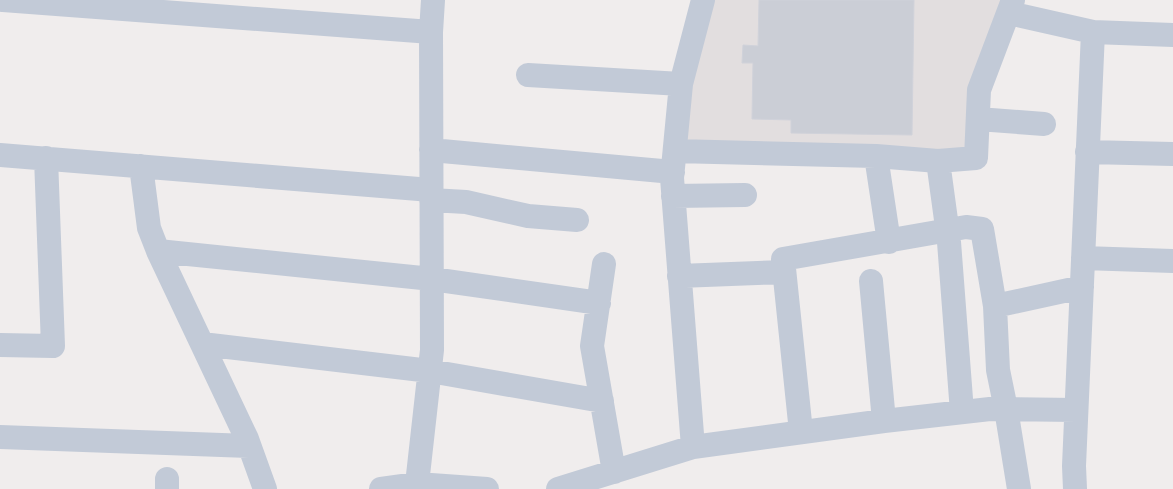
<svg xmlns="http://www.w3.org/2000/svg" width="1173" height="489" font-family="'Archivo Narrow',sans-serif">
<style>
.education{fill:#e2dedf}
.building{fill:#cbced6;stroke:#d0d2da}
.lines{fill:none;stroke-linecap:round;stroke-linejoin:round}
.minor{stroke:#c2cad7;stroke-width:24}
</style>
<rect width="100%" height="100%" fill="#f0eded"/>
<!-- education -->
<path class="education" d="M703,0h298l-25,158 -301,-7z"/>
<!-- building -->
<path class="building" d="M759,0h155l-2,135 -121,-2v-13l-39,-1 1,-56h-11l1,-18 15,1z"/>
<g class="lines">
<!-- minor -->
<path class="minor" d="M3,0l428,32
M1009,13l84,19 80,3
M528,75l153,9
M978,119l66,5
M431,150l242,22
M675,151l201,5 62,5 38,-3 3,-68 34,-90
M1087,152l86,2
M0,155l431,35
M876,156l13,86
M938,161l11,81 13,170
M141,166l8,62 9,23 89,188 18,50
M673,196l72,-1
M431,200l35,2 62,14 49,4
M158,251l274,28 167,24
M1083,258l90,3
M604,264l-12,82 22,126
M679,276l105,-4
M871,281l13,140
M995,306l87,-19
M202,344l228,27 172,30
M0,345l53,1 -7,-188
M801,432l-18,-173 183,-32 16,2 13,77 3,64 8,39 13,80
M0,437l249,9
M693,447l-21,-269 9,-94 22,-84
M167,479v10
M417,484l15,-134 -1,-318 2,-32
M381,489l36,-5 70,5
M558,489l135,-42 191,-26 106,-12 86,1
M1075,489l-1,-23 19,-434"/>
</g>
</svg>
